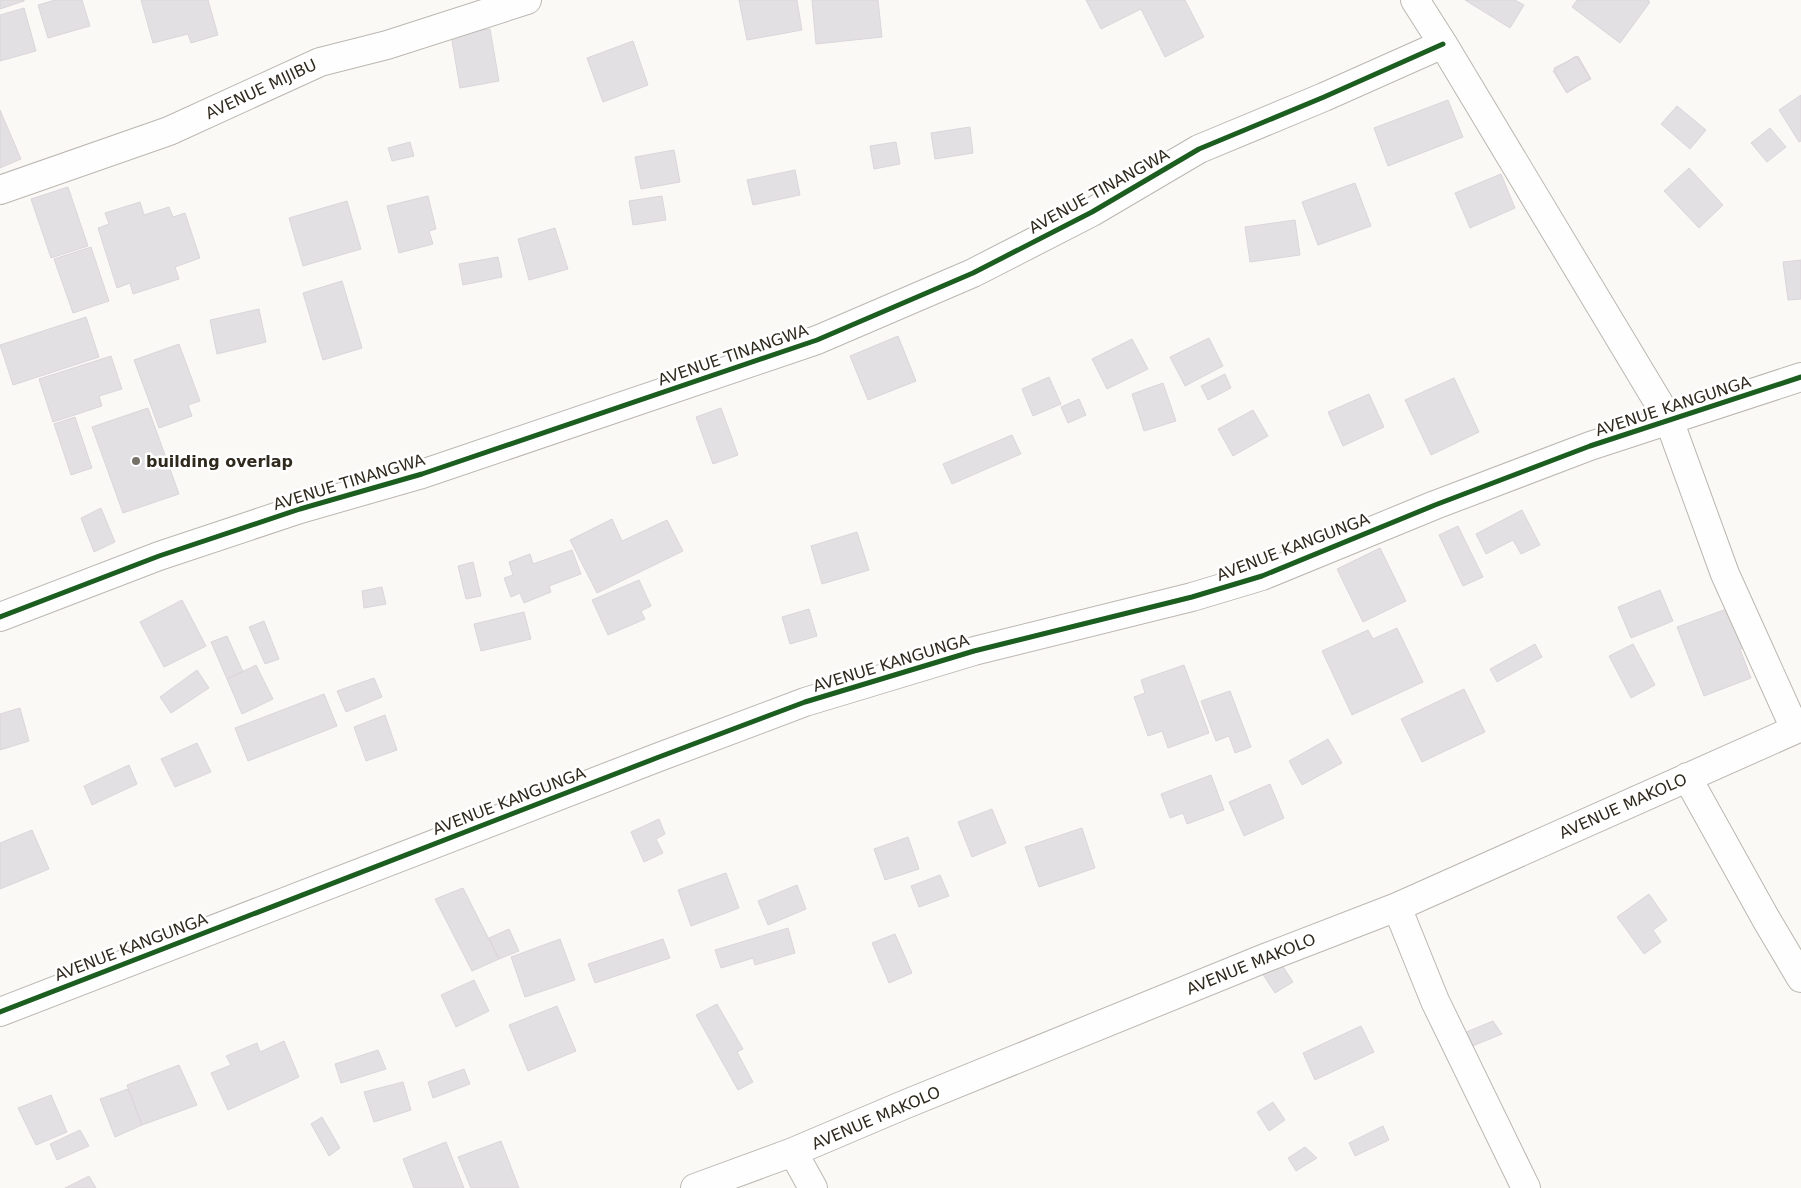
<svg xmlns="http://www.w3.org/2000/svg" width="1801" height="1188" font-family="'DejaVu Sans',sans-serif">
<style>
.building{fill:#e3e0e3;stroke:#dad6db}
.lines{fill:none;stroke-linecap:round;stroke-linejoin:round}
.street-casing{stroke:#bbb7b0;stroke-width:30}
.street{stroke:#fefefe;stroke-width:28}
.cycleway-casing{stroke:#fff;stroke-width:8}
.cycleway{stroke:#1b5e20;stroke-width:5}
.poi-dot{fill:#76726a;stroke:#fff;stroke-width:2}
.labels{text-anchor:middle;dominant-baseline:central;stroke-width:5;stroke-linejoin:round;paint-order:stroke}
.street-label{font-size:16px;fill:#2f291e;stroke:#fff}
.poi-label{font-size:16px;font-weight:bold;fill:#2f291e;stroke:#fff;text-anchor:start}
</style>
<rect width="100%" height="100%" fill="#fbf9f6"/>
<!-- building -->
<path class="building" d="M0,0h24v1l-24,8z
M55,0h27l8,26 -42,12 -10,-33z
M141,0h67l10,35 -27,8 -3,-9 -35,9z
M739,0h58l5,30 -55,10z
M812,0h66l4,37 -66,7z
M1086,0h99l19,37 -39,20 -24,-48 -40,20z
M1465,0h50l9,5 -14,23z
M1577,0h71l2,2 -30,41 -48,-36z
M24,8l12,43 -36,10v-46z
M490,29l9,52 -39,7 -9,-53z
M633,41l15,44 -45,17 -16,-44z
M1576,56l14,22 -23,15 -14,-22z
M1578,56l13,23 -25,13 -12,-24z
M1801,95v46l-2,1 -20,-32z
M1448,100l15,37 -75,29 -14,-38z
M1677,106l29,24 -16,19 -29,-25z
M0,110l21,49 -21,9z
M970,127l3,26 -38,6 -4,-26z
M1770,128l16,19 -19,15 -16,-19z
M410,142l4,14 -22,5 -4,-13z
M896,142l4,22 -26,5 -4,-23z
M674,150l6,32 -39,7 -6,-32z
M1689,168l34,37 -24,23 -35,-37z
M795,170l5,25 -47,10 -6,-25z
M1501,174l14,34 -45,20 -15,-35z
M1355,183l16,43 -53,19 -16,-43z
M68,187l20,59 -37,12 -20,-59z
M428,196l8,33 -7,2 4,13 -34,9 -12,-47z
M662,196l4,24 -33,5 -4,-24z
M347,201l14,48 -58,17 -14,-48z
M140,202l4,13 25,-8 4,10 12,-4 15,45 -25,9 4,12 -46,15 -3,-11 -13,5 -19,-60 11,-4 -4,-11z
M1295,220l5,35 -50,7 -5,-35z
M555,228l13,41 -39,11 -11,-41z
M91,247l18,54 -36,12 -19,-54z
M498,257l4,20 -39,8 -4,-21z
M1801,260v39l-13,1 -5,-38z
M342,281l20,67 -39,12 -20,-67z
M259,309l7,33 -49,12 -7,-34z
M86,317l13,40 -86,28 -13,-40z
M898,336l18,45 -48,19 -18,-44z
M1209,338l14,28 -38,20 -15,-29z
M1132,339l16,30 -41,20 -15,-30z
M179,344l21,57 -12,4 4,11 -33,12 -25,-68z
M111,356l11,33 -23,7 3,10 -49,16 -14,-43z
M1225,374l6,14 -23,12 -7,-14z
M1049,377l12,27 -28,12 -11,-27z
M1454,378l25,54 -48,23 -26,-55z
M1163,383l13,38 -32,10 -12,-37z
M1369,394l15,33 -41,19 -15,-34z
M1079,399l7,16 -18,8 -7,-16z
M148,408l31,86 -56,19 -31,-86z
M721,408l17,47 -25,9 -17,-47z
M1253,410l15,26 -35,20 -15,-27z
M75,417l17,51 -21,7 -17,-51z
M1012,435l9,19 -69,30 -9,-20z
M101,508l14,34 -21,10 -13,-34z
M1522,510l18,35 -19,9 -8,-14 -27,14 -10,-20z
M612,519l10,22 45,-21 16,31 -86,42 -27,-53z
M1458,526l25,51 -20,9 -24,-51z
M857,532l12,38 -47,14 -11,-38z
M1380,548l26,53 -43,21 -26,-53z
M572,550l9,24 -32,12 2,6 -27,11 -4,-10 -9,4 -7,-19 9,-3 -4,-13 21,-8 3,10z
M473,562l8,34 -15,3 -8,-33z
M639,580l12,26 -10,5 4,8 -37,16 -16,-35z
M382,587l4,17 -22,4 -2,-17z
M1660,590l13,31 -42,17 -13,-31z
M182,600l24,46 -42,21 -24,-45z
M1735,606l14,40 -9,3 11,29 -47,18 -27,-69z
M809,609l8,27 -27,8 -8,-27z
M524,612l7,27 -50,12 -7,-27z
M264,621l15,38 -14,5 -16,-37z
M1397,628l26,54 -71,33 -30,-64 46,-21 5,9z
M227,636l16,36 -16,7 -16,-37z
M1535,644l7,13 -45,25 -7,-13z
M1633,644l22,41 -24,13 -22,-42z
M256,665l17,34 -31,15 -15,-35z
M1184,665l25,68 -41,15 -6,-17 -14,5 -14,-39 11,-4 -4,-13z
M197,670l12,18 -38,25 -11,-16z
M374,678l8,19 -36,15 -9,-21z
M1464,689l21,43 -63,30 -21,-43z
M1230,691l21,56 -16,6 -6,-17 -13,5 -15,-40z
M324,694l13,32 -89,35 -13,-33z
M20,708l9,33 -29,9v-36z
M385,715l12,35 -31,11 -12,-34z
M1328,739l14,24 -40,22 -13,-24z
M197,743l14,29 -36,15 -14,-28z
M129,765l8,19 -45,21 -8,-19z
M1211,775l13,35 -37,14 -4,-11 -13,5 -9,-24z
M1270,784l14,34 -40,18 -15,-34z
M992,809l14,34 -34,14 -14,-35z
M659,819l6,15 -9,5 7,14 -19,9 -13,-30z
M1082,828l13,40 -56,19 -14,-40z
M32,830l17,39 -49,20v-46z
M908,837l11,32 -34,11 -11,-31z
M726,873l13,35 -48,18 -13,-36z
M940,875l9,21 -30,11 -8,-21z
M797,885l9,24 -38,16 -10,-24z
M463,888l36,71 -27,12 -37,-72z
M1649,894l18,26 -14,10 8,12 -17,12 -27,-37z
M788,928l7,25 -40,12 -2,-7 -32,10 -6,-18z
M509,929l10,22 -20,8 -10,-21z
M895,934l17,39 -23,10 -17,-40z
M560,939l15,41 -50,17 -14,-40z
M663,939l7,19 -75,25 -7,-19z
M1280,962l13,20 -18,11 -13,-20z
M474,980l15,31 -33,16 -15,-32z
M717,1004l26,45 -6,3 16,30 -15,8 -42,-75z
M557,1006l19,45 -48,20 -19,-46z
M1493,1021l9,13 -37,15 -6,-14z
M1361,1026l13,26 -59,28 -12,-27z
M284,1041l15,36 -71,33 -17,-37 20,-8 -5,-9 31,-13 3,9z
M378,1050l8,19 -45,14 -6,-19z
M179,1065l18,40 -55,20 -15,-40z
M464,1069l6,15 -37,14 -5,-16z
M403,1082l8,28 -37,12 -10,-30z
M128,1089l14,36 -27,12 -15,-38z
M51,1095l16,37 -31,13 -18,-37z
M1273,1102l12,18 -16,11 -12,-19z
M322,1117l18,31 -11,8 -18,-32z
M1383,1126l6,14 -34,16 -6,-13z
M80,1130l9,16 -32,14 -7,-16z
M501,1141l18,47h-48l-13,-31z
M446,1142l18,46h-50l-11,-29z
M1305,1147l12,11 -21,13 -8,-13z
M89,1176l7,12h-31z"/>
<g class="lines">
<defs>
<path id="street" d="M1415,0l28,44 226,376 56,154 70,155
M0,190l169,-59 151,-69 67,-17 140,-45
M0,617l159,-61 141,-47 122,-35 395,-134 156,-67 119,-61 107,-63 125,-52 119,-53
M1687,777l79,142 35,59
M1397,907l38,94 91,187
M0,1012l659,-255 146,-55 169,-51 218,-54 70,-21 173,-71 155,-59 211,-69
M793,1152l20,36
M695,1188l98,-36 113,-48 359,-146 132,-51 404,-180"/>
</defs>
<!-- street casing -->
<use href="#street" class="street-casing"/>
<!-- street -->
<use href="#street" class="street"/>
<defs>
<path id="cycleway" d="M0,617l159,-61 141,-47 122,-35 395,-134 156,-67 119,-61 107,-63 125,-52 119,-53
M0,1012l659,-255 146,-55 169,-51 218,-54 70,-21 173,-71 155,-59 211,-69"/>
</defs>
<!-- cycleway casing -->
<use href="#cycleway" class="cycleway-casing"/>
<!-- cycleway -->
<use href="#cycleway" class="cycleway"/>
</g>
<!-- markers -->
<circle class="poi-dot" cx="136" cy="461" r="5"/>
<g class="labels">
<!-- street labels -->
<g class="street-label">
<text transform="translate(261 89) rotate(-25)">AVENUE MIJIBU</text>
<text transform="translate(1099 191) rotate(-29)">AVENUE TINANGWA</text>
<text transform="translate(733 355) rotate(-19)">AVENUE TINANGWA</text>
<text transform="translate(1673 406) rotate(-18)">AVENUE KANGUNGA</text>
<text transform="translate(349 482) rotate(-17)">AVENUE TINANGWA</text>
<text transform="translate(1293 547) rotate(-21)">AVENUE KANGUNGA</text>
<text transform="translate(891 663) rotate(-17)">AVENUE KANGUNGA</text>
<text transform="translate(509 801) rotate(-21)">AVENUE KANGUNGA</text>
<text transform="translate(1623 806) rotate(-24)">AVENUE MAKOLO</text>
<text transform="translate(131 947) rotate(-21)">AVENUE KANGUNGA</text>
<text transform="translate(1251 964) rotate(-22)">AVENUE MAKOLO</text>
<text transform="translate(876 1118) rotate(-23)">AVENUE MAKOLO</text>
</g>
<!-- poi labels -->
<g class="poi-label">
<text x="146" y="461">building overlap</text>
</g>
</g>
</svg>
